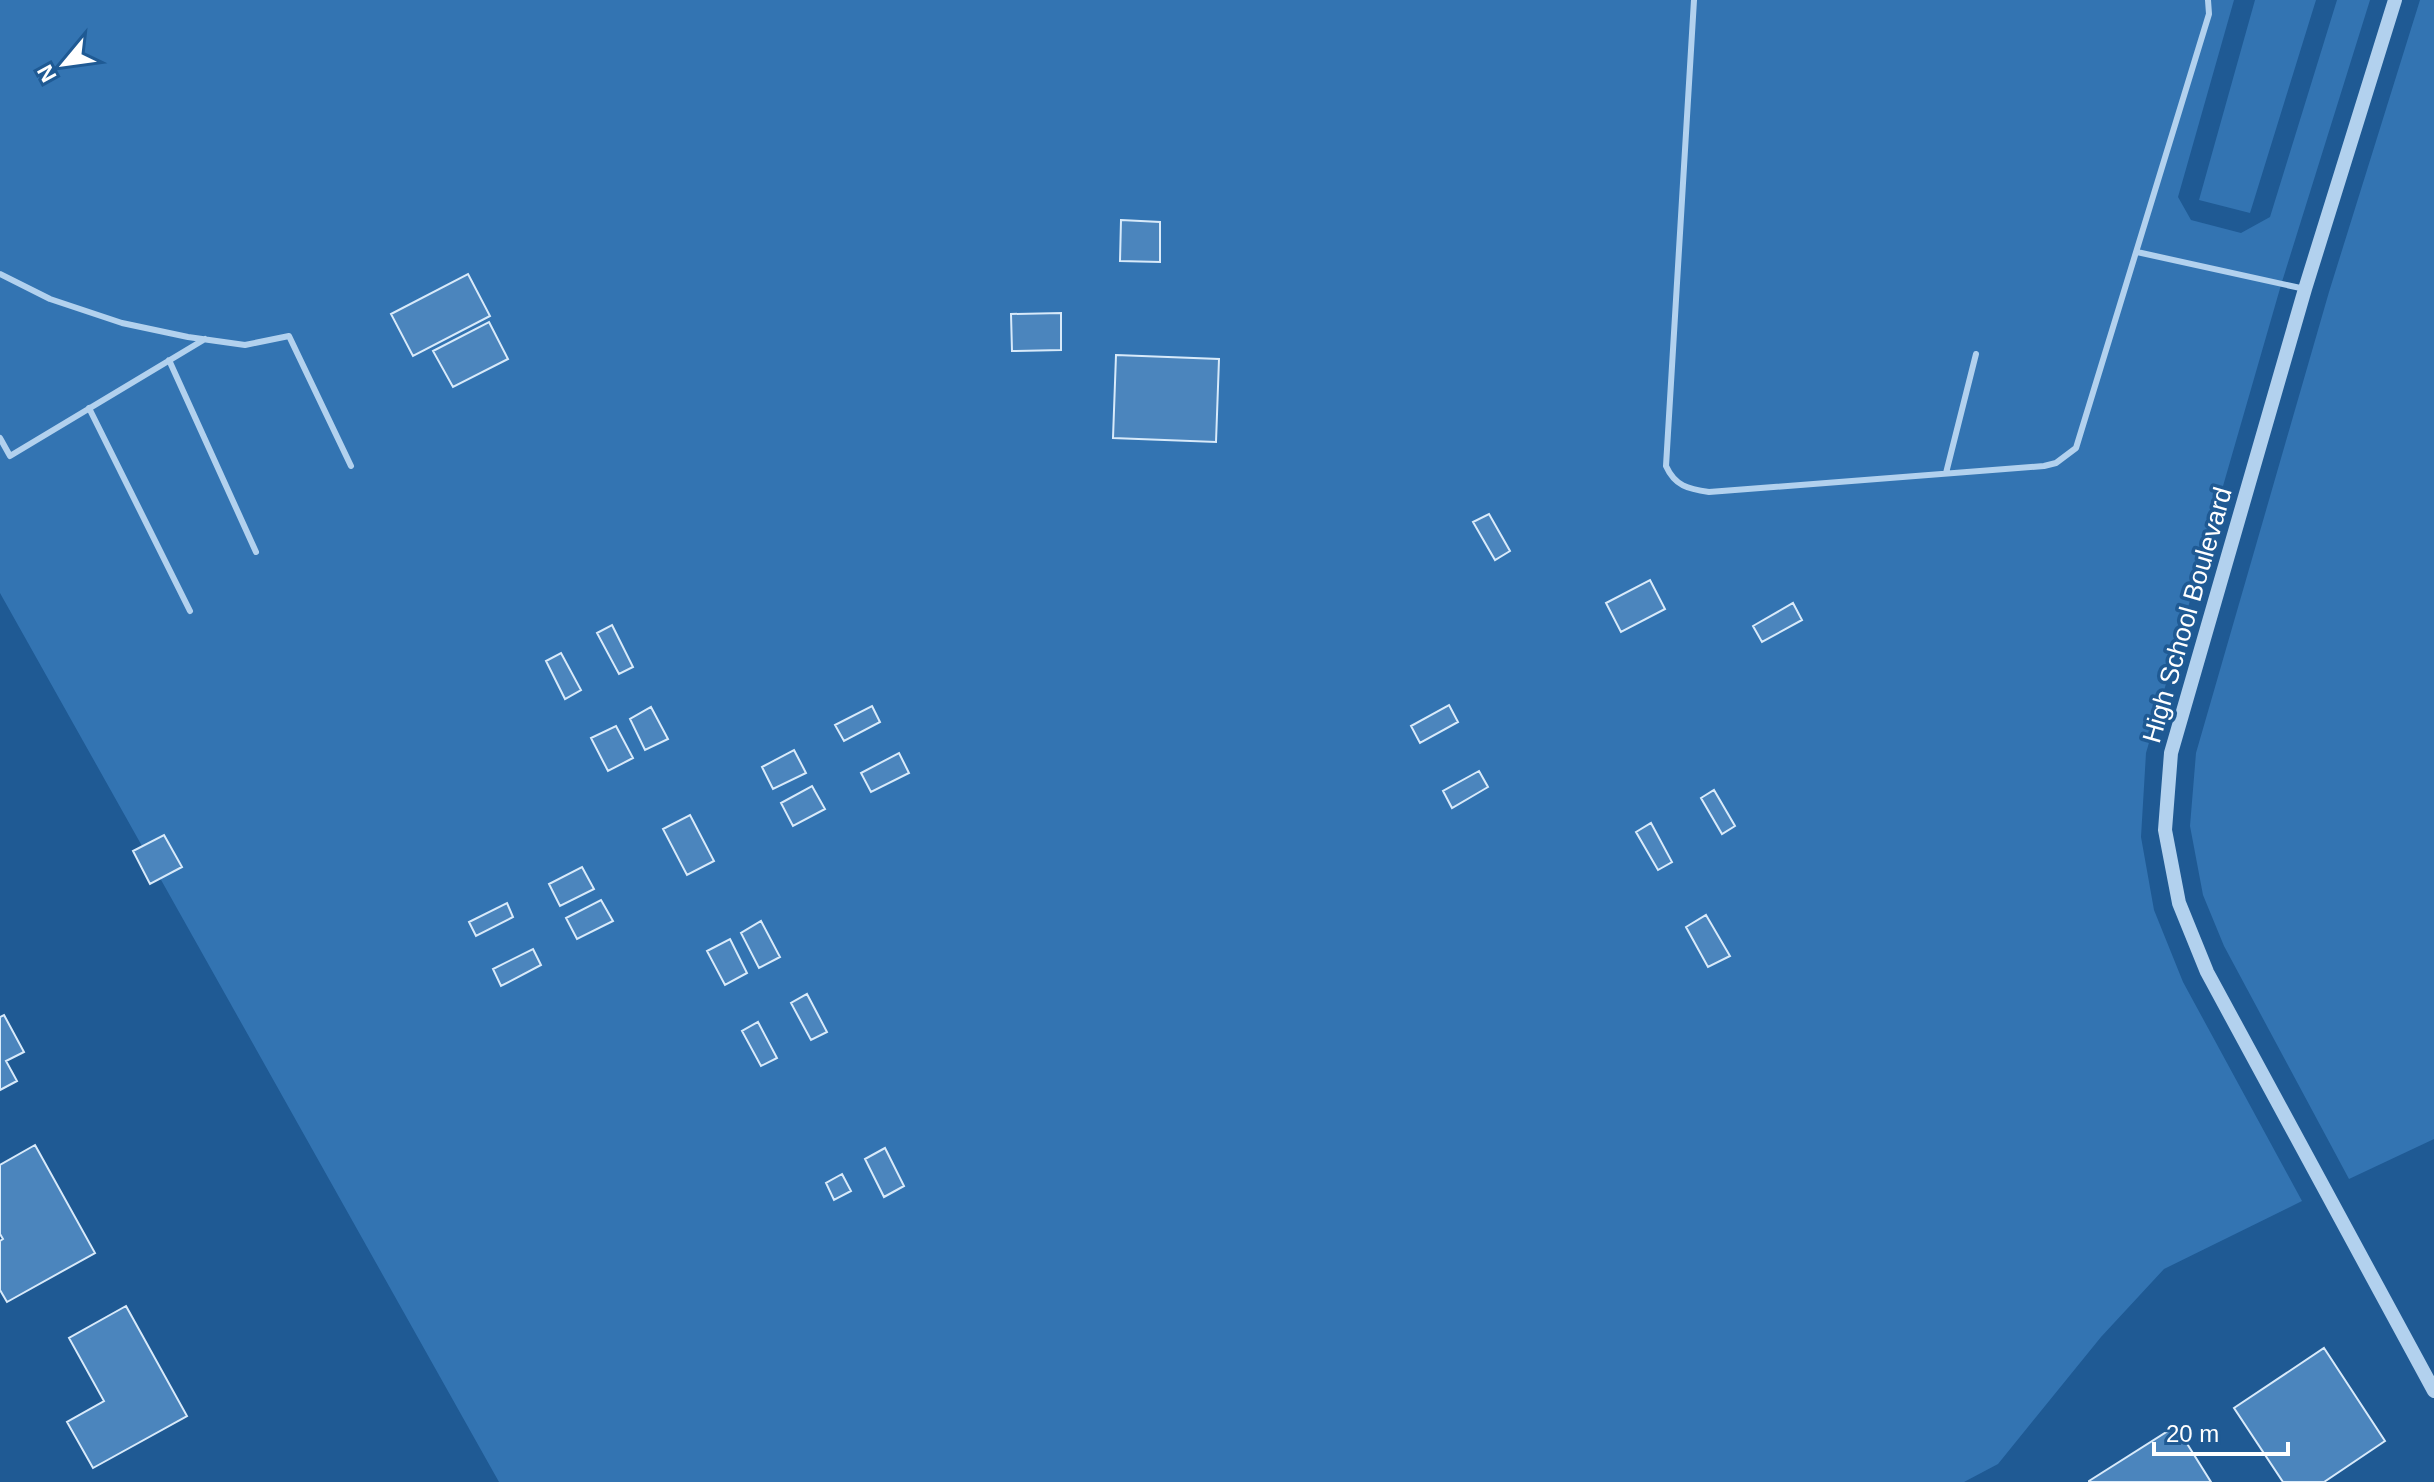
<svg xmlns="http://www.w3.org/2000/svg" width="2434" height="1482" font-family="Arial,sans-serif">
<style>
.green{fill:#3374b2}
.building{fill:#4b85bd;stroke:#d8eafa;stroke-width:2}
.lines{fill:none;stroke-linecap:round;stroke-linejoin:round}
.service{stroke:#b2d1ee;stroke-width:6}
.tertiary{stroke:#b2d1ee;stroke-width:14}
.labels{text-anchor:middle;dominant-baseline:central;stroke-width:7;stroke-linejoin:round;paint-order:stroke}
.street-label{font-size:26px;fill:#fff;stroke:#1f5a94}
</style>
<rect width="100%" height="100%" fill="#1f5a94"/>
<!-- green -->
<path class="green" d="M0,0h2234l-56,197 13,23 50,13 29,-16 67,-217h33l-89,285 -135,468 -5,84 13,73 29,72 119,219 -138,68 -63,68 -103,127 -34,18h-1465l-499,-889z
M2255,0h61l-66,213 -51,-13z
M2420,0h14v1139l-85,40 -125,-233 -21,-51 -13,-69 6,-73 133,-461z"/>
<!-- building -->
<path class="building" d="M1121,220l39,2v40l-40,-1z
M468,274l22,42 -77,40 -22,-42z
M1061,313v37l-49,1 -1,-37z
M489,322l19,37 -55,28 -20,-36z
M1116,355l103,4 -3,83 -103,-4z
M1489,514l21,37 -15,9 -22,-38z
M1650,580l15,29 -44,23 -15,-29z
M1793,603l9,17 -40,22 -9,-16z
M612,625l21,42 -14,7 -22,-41z
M561,653l20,37 -16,9 -19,-38z
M1449,705l9,17 -38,21 -9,-17z
M872,706l8,16 -36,19 -9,-16z
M651,707l17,32 -23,11 -15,-31z
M616,726l17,32 -25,13 -17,-33z
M794,750l12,23 -33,16 -11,-22z
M899,753l10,20 -38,19 -10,-19z
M1479,771l9,16 -36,21 -9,-17z
M812,786l13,23 -32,17 -12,-23z
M1714,790l21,36 -13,8 -21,-36z
M690,815l24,46 -27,14 -24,-46z
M1651,823l21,39 -14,8 -22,-38z
M164,835l18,32 -32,17 -17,-33z
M582,867l12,22 -34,17 -11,-22z
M601,900l12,21 -36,18 -11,-21z
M507,903l6,14 -37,19 -7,-14z
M1706,915l24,41 -22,11 -22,-40z
M761,921l19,36 -21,11 -18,-35z
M730,939l17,34 -22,12 -18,-34z
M533,949l8,16 -40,21 -8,-17z
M807,994l20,38 -16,8 -20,-37z
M4,1015l20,37 -18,9 11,20 -17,9v-73z
M758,1022l19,36 -16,8 -19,-35z
M35,1145l60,108 -88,49 -7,-12v-49l3,-2 -3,-5v-69z
M885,1148l19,38 -20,11 -19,-38z
M842,1174l9,17 -17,9 -8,-17z
M126,1306l61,110 -94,52 -26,-46 37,-21 -35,-63z
M2324,1348l61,93 -61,41h-41l-49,-74z
M2176,1426l35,56h-122v-1z"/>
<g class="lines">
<!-- service -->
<path class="service" d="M1694,0l-28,466c9,20 22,23 43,26l335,-26 12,-3 20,-15 133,-434 -1,-14
M2137,252l168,37
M0,274l50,25 72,24 66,14 57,8 44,-9 62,130
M169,360l87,192
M89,408l101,203
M0,438l10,18 195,-117
M1946,473l30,-119"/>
<!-- tertiary -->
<path class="tertiary" d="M2395,0l-90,289 -134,464 -6,77 14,73 28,69 227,419"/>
</g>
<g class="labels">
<!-- street labels -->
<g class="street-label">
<text transform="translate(2187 615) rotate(-74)">High School Boulevard</text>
</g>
</g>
<!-- north arrow -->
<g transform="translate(64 64) rotate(241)" stroke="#1f5a94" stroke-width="6" paint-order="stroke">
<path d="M0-6L14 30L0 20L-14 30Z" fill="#ffffff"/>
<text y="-12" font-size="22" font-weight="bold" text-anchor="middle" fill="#ffffff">N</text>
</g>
<!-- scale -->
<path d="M2154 1442v12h134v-12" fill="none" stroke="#ffffff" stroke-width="4"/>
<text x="2166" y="1442" font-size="24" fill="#ffffff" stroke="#1f5a94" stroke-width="6" paint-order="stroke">20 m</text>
</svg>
